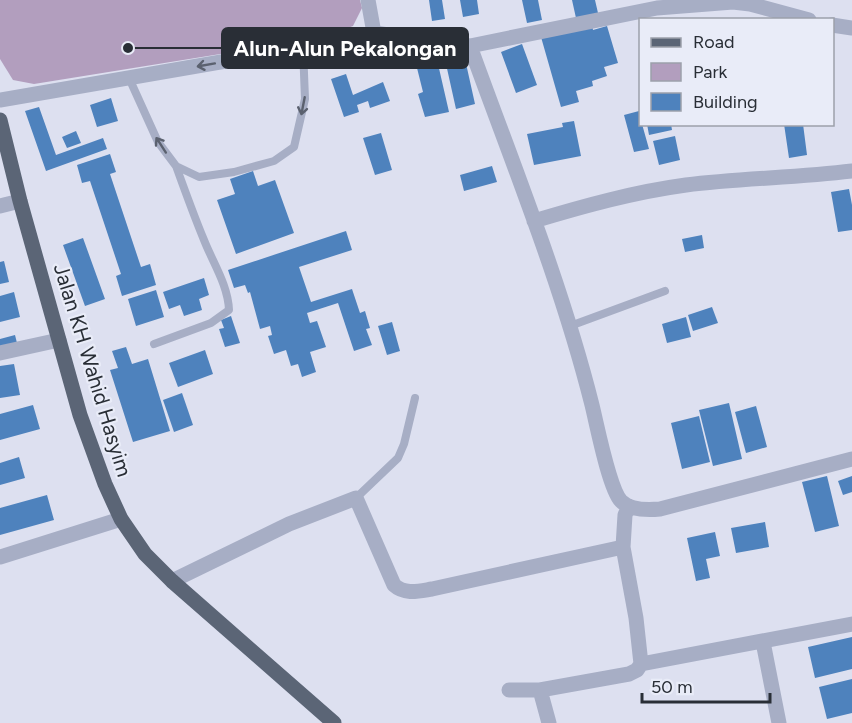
<svg xmlns="http://www.w3.org/2000/svg" width="852" height="723" font-family="Figtree,sans-serif">
<style>
.green{fill:#b29ebe}
.building{fill:#4e82bd}
.lines{fill:none;stroke-linecap:round;stroke-linejoin:round}
.lane{stroke:#a7aec5;stroke-width:8}
.street{stroke:#a7aec5;stroke-width:15}
.primary{stroke:#5b6576;stroke-width:15}
.oneway{stroke:#5b616f}
.labels{text-anchor:middle;dominant-baseline:central;stroke-width:4.5;stroke-linejoin:round;paint-order:stroke}
.street-label{font-size:21px;fill:#292e36;stroke:#e9ecf8}
.leader{fill:none;stroke:#292e36;stroke-width:2}
.callout-dot{fill:#292e36;stroke:#e9ecf8;stroke-width:2}
.callout{fill:#292e36;stroke:#292e36;stroke-width:2}
.callout-label{font-size:22px;text-anchor:middle;font-weight:bold;fill:#fff}
</style>
<rect width="100%" height="100%" fill="#dde0f0"/>
<!-- green -->
<path class="green" d="M0,0h360l2,8 -9,18 -33,12 -286,46 -21,-4 -13,-21z"/>
<!-- building -->
<path class="building" d="M429,0h13l3,19 -13,2z
M460,0h17l2,14 -16,3z
M522,0h16l4,20 -15,3z
M572,0h23l3,13 -22,5z
M592,25l1,5 14,-4 11,37 -14,4 3,9 -15,5 1,5 -17,5 3,11 -18,5 -20,-70z
M522,44l15,41 -21,8 -15,-41z
M465,59l10,45 -19,5 -10,-45z
M438,64l11,48 -24,5 -7,-23 5,-2 -6,-24z
M346,74l7,21 30,-13 7,19 -20,7 -2,-7 -11,4 2,7 -15,5 -13,-38z
M111,98l7,23 -21,6 -7,-22z
M39,107l17,48 47,-17 4,11 -61,22 -21,-60z
M639,111l1,13h2l7,25 -15,3 -10,-37z
M574,121l7,35 -47,9 -7,-31 36,-7 -1,-4z
M647,124h24l1,6 -23,5z
M784,124h19l4,31 -18,3z
M76,131l5,12 -14,5 -5,-11z
M381,133l11,37 -17,5 -12,-37z
M675,136l5,24 -21,5 -6,-24z
M110,154l6,18 -6,2 31,93 9,-3 6,21 -34,11 -6,-20 5,-2 -31,-93 -8,2 -5,-18z
M492,166l5,16 -33,9 -4,-16z
M253,171l5,15 17,-6 19,53 -58,21 -19,-54 18,-6 -5,-15z
M849,189l3,16v25l-14,2 -7,-40z
M346,231l6,19 -53,17 12,35 41,-13 8,24 5,-2 5,17 -4,1 6,16 -18,6 -16,-48 -31,10 3,10 7,-2 9,26 -16,5 6,20 -14,5 -4,-13 -7,2 -5,-16 -12,4 -6,-18 4,-1 -2,-9 -10,3 -10,-37 -2,1 -3,-8 -11,3 -6,-18z
M702,235l2,13 -19,4 -3,-13z
M83,238l22,61 -20,7 -22,-61z
M4,261l5,21 -9,2v-22z
M204,278l5,17 -10,4 3,11 -18,6 -4,-11 -11,4 -6,-17z
M156,290l8,27 -28,9 -8,-27z
M14,292l6,25 -20,5v-26z
M712,307l6,16 -25,8 -5,-16z
M231,316l9,27 -15,4 -6,-18 5,-1 -3,-8z
M686,317l5,20 -24,6 -5,-19z
M392,322l8,29 -13,4 -9,-29z
M15,335l2,8 -17,5v-9z
M126,347l6,17 16,-5 22,72 -37,11 -23,-72 8,-2 -6,-17z
M205,350l8,24 -35,13 -9,-24z
M14,364l6,31 -20,3v-32z
M182,393l11,32 -19,7 -11,-32z
M729,403l13,56 -29,7 -14,-56z
M33,405l7,24 -40,11v-26z
M756,406l11,41 -21,6 -11,-41z
M699,416l11,46 -28,7 -11,-46z
M19,457l6,21 -25,7v-22z
M827,476l12,50 -24,6 -13,-50z
M852,476v16l-9,3 -5,-14z
M47,495l7,25 -54,15v-27z
M765,522l4,25 -33,6 -5,-25z
M715,532l5,24 -14,3 4,19 -14,3 -9,-43z
M852,637v32l-37,9 -7,-31z
M852,679v34l-25,6 -8,-32z"/>
<g class="lines">
<!-- lane -->
<path class="lane" d="M129,78l29,64 18,24 23,11 35,-5 40,-11 20,-14 11,-48 -2,-51
M570,326l95,-35
M154,344l57,-21 18,-13c-1,-25 -16,-47 -25,-70 -10,-24 -19,-49 -28,-74
M356,498l42,-40 6,-14 11,-46"/>
<!-- street -->
<path class="street" d="M832,25l20,3
M374,33l96,13c43,119 91,236 122,359 5,20 17,83 29,96 9,9 28,9 39,8l192,-50
M470,46l187,-38 76,-6 17,2 59,16
M0,100l313,-54 61,-13 -6,-33
M0,206l20,-5
M534,221c50,-15 100,-29 152,-36 55,-7 111,-7 166,-14
M0,353l59,-13
M623,547l2,-32 4,-9
M0,557l121,-38
M172,581l117,-57 67,-26 38,87c11,10 25,6 38,4l191,-42 13,71 5,46 -4,6 -8,4 -89,16 9,33
M763,642l16,81
M641,664l211,-40
M509,690h31"/>
<!-- primary -->
<path class="primary" d="M0,120l20,81 60,214 25,69 16,35 24,35 27,27 162,142"/>
</g>
<!-- one-way arrows -->
<defs><path id="oneway-shaft" d="M-6 0H5M1.5-3L5.5 0L1.5 3" fill="none" stroke-width="1.6" stroke-linecap="round" stroke-linejoin="round" transform="scale(1.5)"/></defs>
<g class="oneway">
<use href="#oneway-shaft" transform="translate(206 65) rotate(170)"/>
<use href="#oneway-shaft" transform="translate(303 106) rotate(101)"/>
<use href="#oneway-shaft" transform="translate(161 145) rotate(-123)"/>
</g>
<g class="labels">
<!-- street labels -->
<g class="street-label">
<text transform="translate(93 370) rotate(73)">Jalan KH Wahid Hasyim</text>
</g>
</g>
<!-- callouts -->
<path class="leader" d="M128 48L222 48"/>
<circle class="callout-dot" cx="128" cy="48" r="6"/>
<rect class="callout" x="222" y="28" width="246" height="40" rx="6"/>
<g class="callout-label">
<text x="345" y="56">Alun-Alun Pekalongan</text>
</g>
<!-- legend -->
<rect x="639" y="18" width="195" height="108" fill="#e9ecf8" stroke="#9ca0aa" stroke-width="1.5"/>
<rect x="651" y="38" width="30" height="9" fill="#5b6576" stroke="#9ca0aa" stroke-width="1.5"/>
<text x="693" y="48" font-size="18" fill="#292e36">Road</text>
<rect x="651" y="63" width="30" height="18" fill="#b29ebe" stroke="#9ca0aa" stroke-width="1.5"/>
<text x="693" y="78" font-size="18" fill="#292e36">Park</text>
<rect x="651" y="93" width="30" height="18" fill="#4e82bd" stroke="#9ca0aa" stroke-width="1.5"/>
<text x="693" y="108" font-size="18" fill="#292e36">Building</text>
<!-- scale -->
<path d="M642 693v9h128v-9" fill="none" stroke="#292e36" stroke-width="3"/>
<text x="651" y="693" font-size="18" fill="#292e36" stroke="#e9ecf8" stroke-width="4.5" paint-order="stroke">50 m</text>
</svg>
